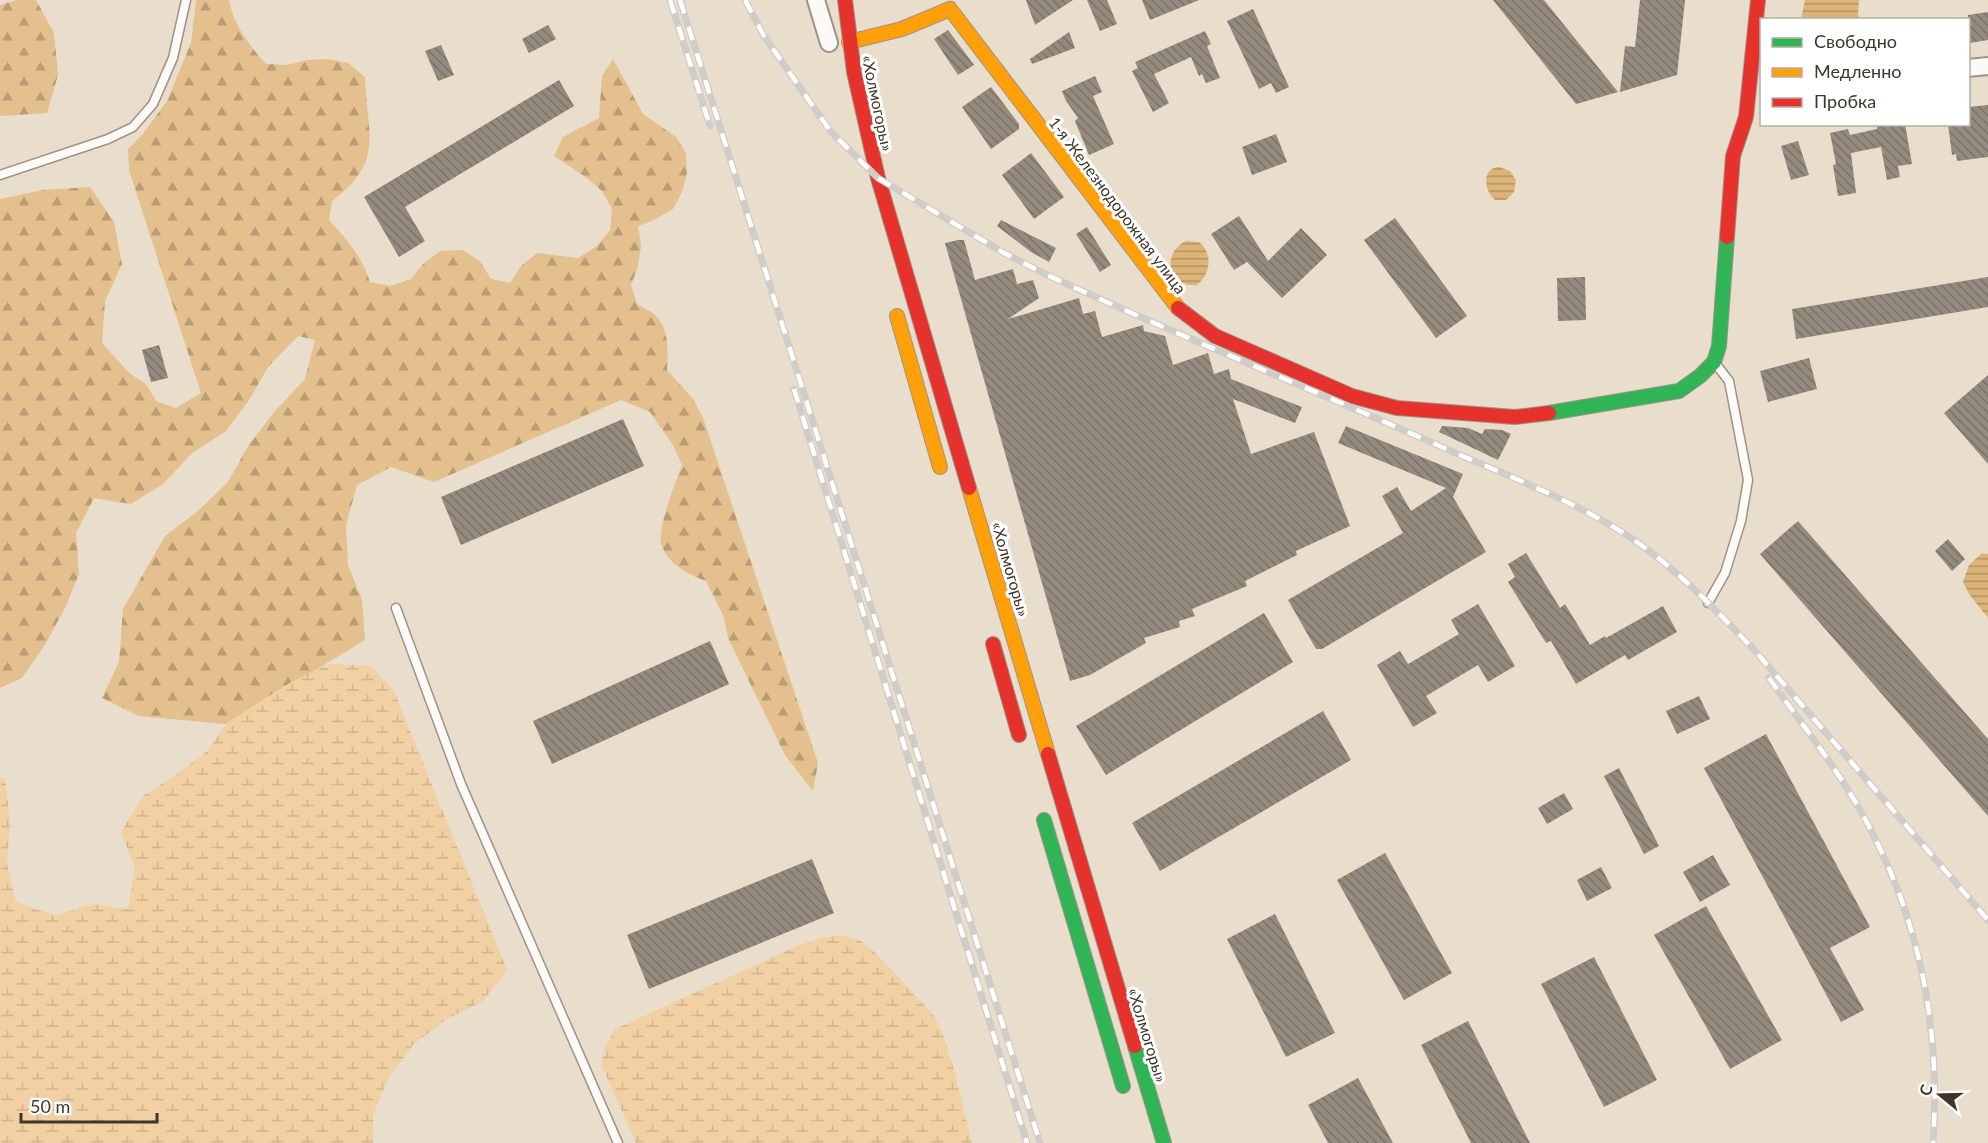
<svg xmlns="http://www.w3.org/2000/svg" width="1988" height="1143" font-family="Lato,sans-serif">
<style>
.forest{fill:url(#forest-firs)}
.wetland{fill:url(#wetland-marsh)}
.water{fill:url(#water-rules)}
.building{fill:url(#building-back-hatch)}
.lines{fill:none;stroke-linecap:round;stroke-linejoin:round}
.lane-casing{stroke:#9d9387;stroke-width:11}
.street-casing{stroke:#9d9387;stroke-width:20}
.fast-casing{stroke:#9d9387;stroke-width:16}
.slow-casing{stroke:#9d9387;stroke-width:16}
.jam-casing{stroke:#9d9387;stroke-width:16}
.lane{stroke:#fcfaf7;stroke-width:8}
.street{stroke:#fcfaf7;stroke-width:16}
.fast{stroke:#30b455;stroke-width:14}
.slow{stroke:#ff9f0a;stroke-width:14}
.jam{stroke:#e5322d;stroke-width:14}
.rail-casing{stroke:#d0ccc7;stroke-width:7}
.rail{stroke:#fff;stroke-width:4.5;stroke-dasharray:14;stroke-linecap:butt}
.labels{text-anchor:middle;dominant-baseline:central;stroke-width:6;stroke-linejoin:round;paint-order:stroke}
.street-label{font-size:16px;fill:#3f3629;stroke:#fff}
</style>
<defs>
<pattern id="forest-firs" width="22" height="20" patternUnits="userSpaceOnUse" patternTransform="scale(1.5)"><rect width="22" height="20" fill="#e3c08d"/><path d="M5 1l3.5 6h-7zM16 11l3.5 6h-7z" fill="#b99d73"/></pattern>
<pattern id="wetland-marsh" width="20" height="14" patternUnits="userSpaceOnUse" patternTransform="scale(1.5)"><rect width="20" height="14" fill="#f1d1a4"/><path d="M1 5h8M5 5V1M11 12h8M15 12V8" fill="none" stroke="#d0b48d"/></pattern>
<pattern id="water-rules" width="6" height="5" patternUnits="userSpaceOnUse" patternTransform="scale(1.5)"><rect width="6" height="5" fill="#dcb477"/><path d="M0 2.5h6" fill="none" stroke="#b49362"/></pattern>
<pattern id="building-back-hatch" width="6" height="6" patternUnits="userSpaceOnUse" patternTransform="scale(1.5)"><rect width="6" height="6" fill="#948b7e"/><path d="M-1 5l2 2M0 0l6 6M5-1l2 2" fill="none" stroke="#7a7267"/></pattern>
</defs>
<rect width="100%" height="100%" fill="#e9ddcc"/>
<!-- forest -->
<path class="forest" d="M17,0h19l18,33 4,42 -11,38 -44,3 -3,-1v-110z
M196,0h33c3,22 22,48 37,64l21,1 20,-5 21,-1 20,4 17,14c2,57 20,84 -33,124l-3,19c17,18 34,38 41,62l20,4 21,-7 12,-15 17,-13 22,-1 18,11 11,18 19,4 11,-17 16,-13 41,5 19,-12 13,-16 2,-21 -10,-18 -15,-13 -33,-22 9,-19 36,-19 3,-42 11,-17 30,55 33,23 10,16 1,20 -5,19 -9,17 -17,10 -18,7 3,20 -3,20 -7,19 6,19c5,3 12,6 17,10 16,15 14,37 13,56l27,30 9,18 115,345 -5,28 -28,-36 -57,-117 -4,-21 -18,-36c-17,-6 -36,-16 -44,-34 -7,-15 14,-65 20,-82l-9,-20 -23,-33 -29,-12 -187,82 -43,-15 -34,18 -11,40 2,40 14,35 3,40 -71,43 -59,42 -96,-9 -37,-18 17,-36 4,-53 42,-73 33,-25 30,-29 20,-36 27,-35 30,-32 10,-39 -17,-4 -30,31 -19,33 -23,31 -34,22 -28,30 -33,21 -37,-6 -18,35 3,41 -14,34 -19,35 -24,35 -22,10v-489l43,-9 47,-3 24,35 8,42 -17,37 -3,42 27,30 17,11 10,17 20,7 25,-15 -72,-223 -1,-21 14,-14 25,-34 24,-58z"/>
<!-- wetland -->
<path class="wetland" d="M330,664l41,2 23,25 113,279 -24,31 -38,19 -32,25 -25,34 -15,36v28h-373v-365h5l5,44 -3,42 9,38 39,14 36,-12 37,5 7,-41 -14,-36 22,-36 34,-22 30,-23 21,-29 65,-41z
M841,935l20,6 16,13 57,62 9,18 12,39 17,70h-336l-35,-79 5,-19 9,-16 185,-84 21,-7z"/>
<!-- water -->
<path class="water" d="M1805,0h54l-1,14 2,5h-59z
M1499,167l11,4 6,9 -2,12 -8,8h-11c-11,-9 -14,-32 4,-33z
M1186,241l13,1c14,11 12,32 -2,43 -28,3 -37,-31 -11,-44z
M1982,553l6,1v64l-19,-24 -6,-12 6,-17z"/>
<!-- building -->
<path class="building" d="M1026,0h47l-38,25z
M1087,0h20l10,24 -17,7z
M1142,0h57l-49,20z
M1493,0h51l74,92 -42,12z
M1640,0h45l-8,75 -57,17 5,-46 10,1z
M1253,9l36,78 -13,6 -5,-10 -12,6 -32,-68z
M1988,12v28l-18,3 -2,-28z
M548,25l8,14 -27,14 -7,-14z
M948,30l26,35 -16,10 -24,-36z
M1205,31l6,13 -4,2 13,32 -14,5 -4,-9 -3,2 -8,-19 -37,17 15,29 -16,9 -21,-41 6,-3 -3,-6z
M1069,32l6,16 -43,16 -2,-5z
M441,45l13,30 -16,6 -13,-30z
M1095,76l7,16 -9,4 21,48 -25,11 -14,-34 3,-3 -12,-17 -4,-10z
M559,80l15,26 -169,101 20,34 -26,16 -35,-60z
M991,87l28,37v5l-28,20 -29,-42z
M1988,105v52l-31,4 -1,-7 -4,1 -4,-31h20v-17z
M1877,124h28l7,40 -14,2 2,11 -13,3 -6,-33 -30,6 5,40 -18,3 -5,-31 3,-1 -6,-31 18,-4 2,6 27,-6z
M1276,134l11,28 -35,13 -10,-28z
M1798,141l11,34 -18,5 -10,-34z
M1031,153l33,44 -30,22 -32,-44z
M1239,216l29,45 33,-33 26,27 -45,43 -35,-36 -13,8 -23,-36z
M1395,218l72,98 -31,22 -72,-98z
M1001,220l55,28 -7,14 -18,-10 -34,-26z
M1087,227l24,38 -11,7 -24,-38z
M958,240h6l11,40 38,-11 4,15 16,-4 6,18 -31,21 71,-21 4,16 12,-3 7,26 41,-12 1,6 21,5 8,29 35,-12 6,21 15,-5 2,10 71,28 -7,16 -62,-24 18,55 63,-22 36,94 -54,25 1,4 -52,26 2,5 -55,23 3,7 -16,5 1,6 -36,11 2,5 -56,32 -20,6 -125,-438z
M1585,277l1,43 -28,1 -1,-43z
M1988,277v30l-192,32 -4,-30z
M159,345l9,33 -17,4 -9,-32z
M1809,358l8,31 -49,13 -8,-31z
M1988,375v89l-44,-51z
M623,419l21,47 -183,79 -20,-48z
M1346,426l117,48 -10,23 33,55 -164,97h-6l-28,-49 115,-67 -21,-37 15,-9 14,24 35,-23 -108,-45z
M1442,426l26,2 14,6 3,-5 17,1 9,4 -13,26 -59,-28z
M1798,521l190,218v77l-228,-262z
M1948,539l17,20 -13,12 -17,-20z
M1526,553l34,55 5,-4 25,41 15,-9 1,2 57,-32 14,26 -49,28 -3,-5 -49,29 -25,-43 -5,2 -38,-61 7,-5 -7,-13z
M1478,604l37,62 -27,16 -10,-17 -52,31 11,17 -24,14 -36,-62 23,-14 8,13 51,-30 -8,-14z
M1264,613l29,49 -187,113 -30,-49z
M710,641l19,43 -177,80 -19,-43z
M1699,696l11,23 -33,15 -11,-23z
M1323,711l28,49 -191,111 -28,-48z
M1766,734l104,193 -40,21 34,62 -23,12 -137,-254z
M1619,768l40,78 -15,8 -40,-78z
M1564,793l9,16 -26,15 -9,-16z
M1385,853l67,120 -48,27 -67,-120z
M1713,855l17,30 -30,17 -17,-30z
M812,859l22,54 -185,76 -22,-54z
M1601,867l11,21 -25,13 -10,-21z
M1706,906l76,134 -52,29 -76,-134z
M1275,914l60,119 -49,24 -59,-118z
M1594,957l63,123 -53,27 -63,-123z
M1468,1021l62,122h-59l-50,-98z
M1358,1078l35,65h-65l-20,-38z"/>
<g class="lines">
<defs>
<path id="lane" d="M0,175l108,-36 25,-12 20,-23 20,-46 13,-58
M1708,603l17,-30 16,-52 7,-41 -19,-99 -14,-18
M396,608l65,176 157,359"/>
<path id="street" d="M816,0l13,43
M1968,68l20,-2"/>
<path id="fast" d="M1549,413l130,-22 21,-15 14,-14 5,-16 8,-109
M1044,820l79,266
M1135,1046l29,97"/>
<path id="slow" d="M849,42l53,-13 48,-20 228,299
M897,316l43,151
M969,488l79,266"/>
<path id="jam" d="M845,0l9,72 24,106 91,310
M1727,237l6,-81 13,-39 12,-117
M1178,308l37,28 137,60 45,12 118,9 34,-4
M993,644l26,91
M1048,754l87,292"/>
</defs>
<!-- lane casing -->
<use href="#lane" class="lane-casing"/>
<!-- street casing -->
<use href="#street" class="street-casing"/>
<!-- fast casing -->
<use href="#fast" class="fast-casing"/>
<!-- slow casing -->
<use href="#slow" class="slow-casing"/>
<!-- jam casing -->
<use href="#jam" class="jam-casing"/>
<!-- lane -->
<use href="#lane" class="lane"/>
<!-- street -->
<use href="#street" class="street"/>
<!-- fast -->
<use href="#fast" class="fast"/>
<!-- slow -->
<use href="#slow" class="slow"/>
<!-- jam -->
<use href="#jam" class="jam"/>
<defs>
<path id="rail" d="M670,0l40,126
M680,0l360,1143
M745,0l19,36 67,96 47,46 126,75 39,20c131,61 266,115 399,174 65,29 135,54 195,95 44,31 82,71 119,110l232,268
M794,389l233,754
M1769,678c32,45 68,90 95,139 56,102 77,211 69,326"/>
</defs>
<!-- rail casing -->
<use href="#rail" class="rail-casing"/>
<!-- rail -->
<use href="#rail" class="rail"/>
</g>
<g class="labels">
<!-- street labels -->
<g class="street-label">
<text transform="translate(878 103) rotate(78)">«Холмогоры»</text>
<text transform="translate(1118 205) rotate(53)">1-я Железнодорожная улица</text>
<text transform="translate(1011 569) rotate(74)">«Холмогоры»</text>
<text transform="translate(1148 1035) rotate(73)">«Холмогоры»</text>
</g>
</g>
<!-- legend -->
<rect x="1760" y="18" width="210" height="108" fill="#ffffff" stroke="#b2afa9" stroke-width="1.5"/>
<rect x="1772" y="38" width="30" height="9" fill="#30b455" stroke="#b2afa9" stroke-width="1.5"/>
<text x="1814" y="48" font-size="18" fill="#3f3629">Свободно</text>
<rect x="1772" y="68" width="30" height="9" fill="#ff9f0a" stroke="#b2afa9" stroke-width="1.5"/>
<text x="1814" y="78" font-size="18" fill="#3f3629">Медленно</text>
<rect x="1772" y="98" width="30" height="9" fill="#e5322d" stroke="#b2afa9" stroke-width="1.5"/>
<text x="1814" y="108" font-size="18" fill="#3f3629">Пробка</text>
<!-- north arrow -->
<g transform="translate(1940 1095) rotate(289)" stroke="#ffffff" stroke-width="4.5" paint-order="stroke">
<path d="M0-4.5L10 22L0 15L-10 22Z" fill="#3f3629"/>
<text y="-9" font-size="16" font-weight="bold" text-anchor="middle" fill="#3f3629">С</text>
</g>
<!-- scale -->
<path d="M21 1113v9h136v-9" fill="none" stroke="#3f3629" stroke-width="3"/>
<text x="30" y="1113" font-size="18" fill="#3f3629" stroke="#ffffff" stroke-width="4.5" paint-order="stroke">50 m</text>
</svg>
